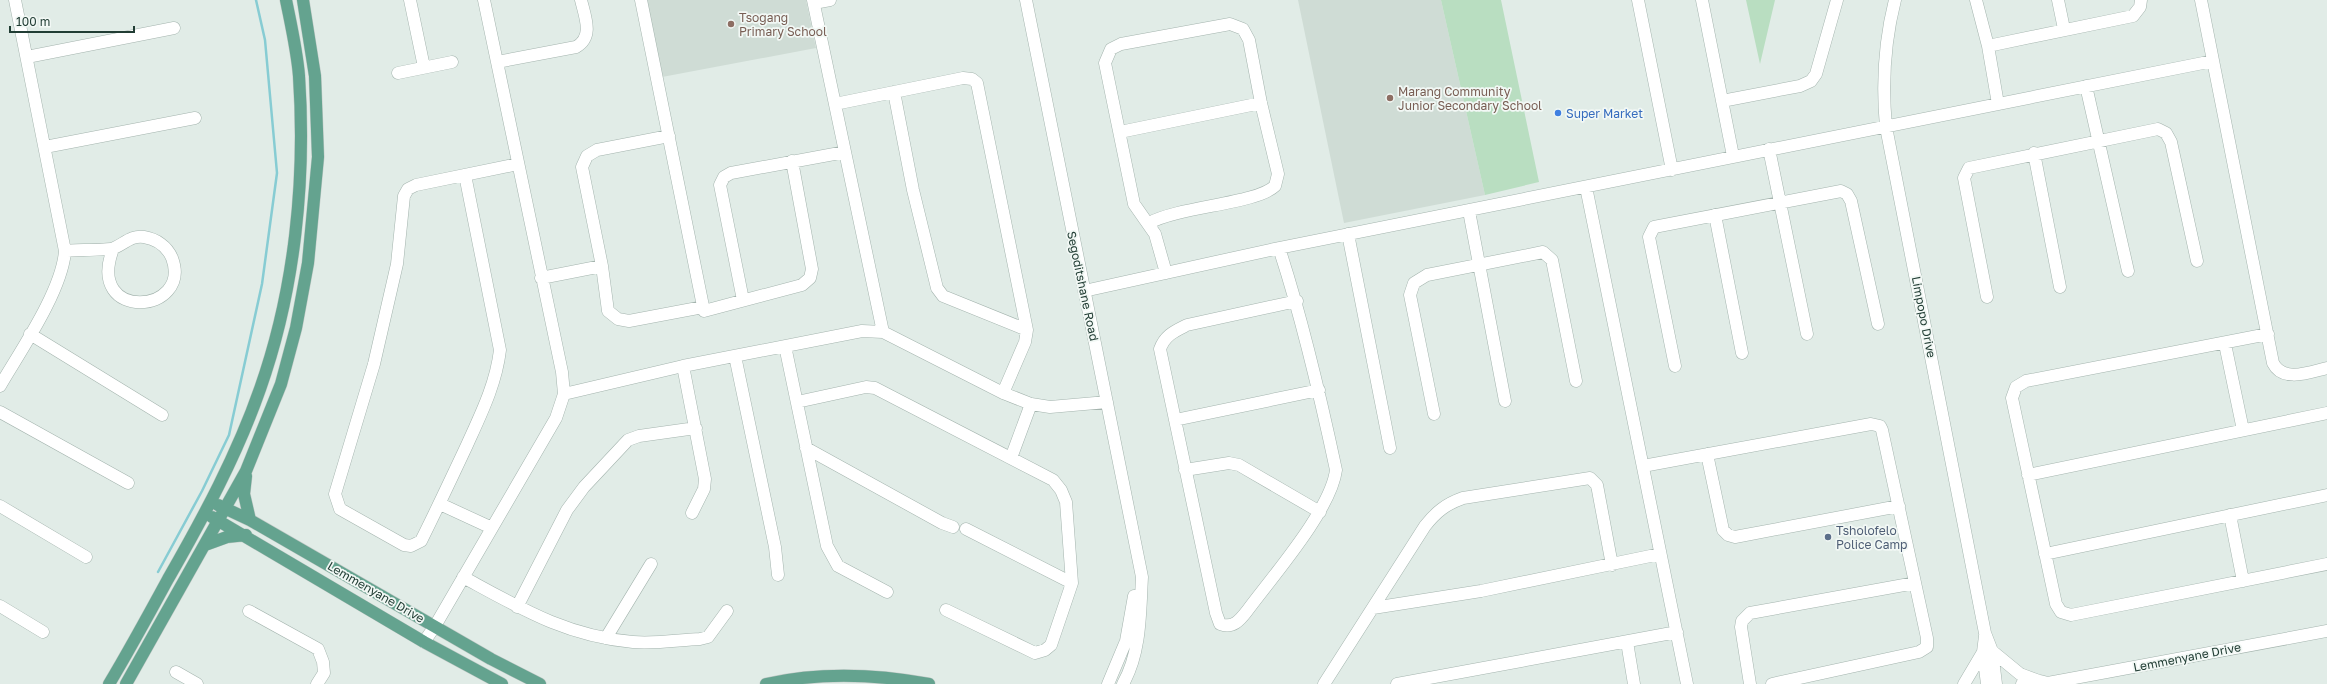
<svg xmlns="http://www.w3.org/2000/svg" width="2327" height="684" font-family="'Golos Text',sans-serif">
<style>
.built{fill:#cfdcd5}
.green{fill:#b9dec1}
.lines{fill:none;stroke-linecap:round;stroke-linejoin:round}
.stream{stroke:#87ccd3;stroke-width:2.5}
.minor-casing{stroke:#a4b4ae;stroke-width:13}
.major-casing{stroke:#c1c9c6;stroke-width:13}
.minor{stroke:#fff;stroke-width:12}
.major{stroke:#64a38f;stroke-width:12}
.education-dot{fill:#8d6e63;stroke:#f2f8f5;stroke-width:1.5}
.shop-dot{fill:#3f7fe0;stroke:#f2f8f5;stroke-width:1.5}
.service-dot{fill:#5c6f8a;stroke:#f2f8f5;stroke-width:1.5}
.labels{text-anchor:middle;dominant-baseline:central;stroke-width:3.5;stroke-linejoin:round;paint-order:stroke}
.education-label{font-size:12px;fill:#785e54;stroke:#f2f8f5;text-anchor:start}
.shop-label{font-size:12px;fill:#366cbe;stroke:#f2f8f5;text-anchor:start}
.street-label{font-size:12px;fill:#213d34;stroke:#f2f8f5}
.service-label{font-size:12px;fill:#4e5e75;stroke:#f2f8f5;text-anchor:start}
</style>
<rect width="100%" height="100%" fill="#e1ece7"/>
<!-- built -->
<path class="built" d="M647,0h159l10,48 -154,29z
M1298,0h143l44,195 -141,28z"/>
<!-- green -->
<path class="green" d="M1441,0h60l38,182 -54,13z
M1746,0h29l-15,64z"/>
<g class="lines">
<!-- stream -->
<path class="stream" d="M158,572l44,-81 27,-56 33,-151 15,-111 -12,-133 -9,-40"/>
<defs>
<path id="minor" d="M410,0l14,67
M641,0l63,311 98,-26 8,-7 2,-9 -20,-108
M813,0l70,332
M1026,0l116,577c-2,36 -1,75 -19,107
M1638,0l34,170
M1702,0l31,156
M1895,0c-11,43 -13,84 -9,127l99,506 7,18 4,33
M1976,0l12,46 10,58
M2058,0l6,29
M2201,0l72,363c10,20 37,9 54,5
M814,3l16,-3
M1988,46l145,-30 7,-9 1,-7
M27,57l147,-29
M497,62l79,-15c18,-10 9,-30 5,-47
M398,73l54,-11
M2086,86l42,185
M894,92l19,98 24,98 6,8 84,34
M1722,101l78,-15 11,-5 5,-7 21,-74
M835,104l128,-26 9,1 5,4 50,247 -2,12 -22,51
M1120,132l141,-29
M669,136l-72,14 -10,6 -5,11 20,99 6,45 10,8 11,2 74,-14
M45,147l150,-29
M1769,149l38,185
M2034,153l26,134
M465,175l35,175c-4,34 -19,64 -33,95 -15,32 -30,64 -46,96l-10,5 -7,-1 -64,-36 -5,-15 39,-130 23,-100 7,-68 4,-7 8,-4 102,-21
M1586,187l101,497
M1469,211l36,190
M1715,215l27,138
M1149,223c32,-17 107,-19 126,-37l3,-12 -17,-71 -12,-63 -6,-11 -13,-5 -109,20 -10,5 -6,14 29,141 21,30 11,39
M1348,234l42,214
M1279,248c24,73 41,147 57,222 -5,40 -64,107 -89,141 -7,9 -14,18 -27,13l-4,-11 -56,-264c5,-14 15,-18 27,-24l110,-24
M65,251c8,-1 45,-1 49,-3 10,-4 17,-13 30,-11 12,2 23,9 28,21 21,56 -87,65 -59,-9
M541,278l61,-12
M1084,291l195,-43 934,-187
M1987,297l-23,-119 5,-10 189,-39 8,4 5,9 26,119
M743,300l-23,-115 4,-8 7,-4 114,-21
M30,334l132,81
M2268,334l-242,47 -10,6 -4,11 44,206 5,8 10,3 256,-51
M2225,344l18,86
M785,346l42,200 11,20 49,26
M735,356l40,191 3,28
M683,366l22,113 -1,10 -12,24
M1675,366l-26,-129 5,-10 187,-36 6,3 4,7 27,123
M0,386c21,-36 62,-95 65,-135l-50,-251
M564,394l119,-28 179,-35 21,1 120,61 28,11 19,3 57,-5
M797,402l69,-15 9,1 178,92 8,10 5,12 6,81 -21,62 -6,5 -10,3 -89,-43
M0,412l128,71
M1434,414l-24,-119 4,-12 13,-8 116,-23 9,8 24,121
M1175,420l144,-30
M806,448l136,75 11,4
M1707,454l16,76 5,5 7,2 164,-31
M1011,458l20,-54
M1643,466l228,-42 9,2 2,4 45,208v9l-8,5 -147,32
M1185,470l44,-7 10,2 81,47
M2028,475l299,-62
M440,504l52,24
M0,506l86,51
M2230,515l13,66
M966,529l106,54
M2045,554l282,-59
M463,577c57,31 103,59 170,65 22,2 46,-2 67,-3l8,-2 19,-26
M0,606l43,26
M517,607l50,-97 17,-23 44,-47 11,-4 57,-8
M1373,608l108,-17 179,-37
M249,611l69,38 5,13 1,11 -7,11
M1985,636l-2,16 4,32
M606,638l45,-74
M424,642l11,-16 121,-208 8,-24 -2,-22 -78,-372
M1627,642l7,42
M1992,651l28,23 19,7
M176,672l21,12
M1108,684l18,-43 8,-45
M1324,684l101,-158c11,-14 21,-22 38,-28l127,-20 7,7 15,80
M1397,684l280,-52
M1750,684l-9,-57 1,-6 8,-8 165,-30
M1964,684l19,-32
M2022,684l18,-3 8,2 279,-52"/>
<path id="major" d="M246,476l-2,18 6,26
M218,505l32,15 241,139 49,25
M212,517l212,125 78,42
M205,545l22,-8 19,-2
M109,684c21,-35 40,-70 59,-105 35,-61 69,-124 92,-190 35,-99 46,-209 39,-313 -2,-25 -8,-51 -13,-76
M126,684l120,-213 35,-87 15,-56 12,-65 10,-106 -3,-81 -12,-76
M766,684c54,-12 109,-10 163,0"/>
</defs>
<!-- minor casing -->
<use href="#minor" class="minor-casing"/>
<!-- major casing -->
<use href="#major" class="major-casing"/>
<!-- minor -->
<use href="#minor" class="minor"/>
<!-- major -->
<use href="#major" class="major"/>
</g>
<!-- markers -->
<g class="education-dot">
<circle cx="731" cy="24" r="4"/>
<circle cx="1390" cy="98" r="4"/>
</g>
<circle class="shop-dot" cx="1558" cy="113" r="4"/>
<circle class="service-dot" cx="1828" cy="537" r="4"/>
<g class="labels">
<!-- education labels -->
<g class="education-label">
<text x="739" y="17">Tsogang<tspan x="739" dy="14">Primary School</tspan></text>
<text x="1398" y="91">Marang Community<tspan x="1398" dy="14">Junior Secondary School</tspan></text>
</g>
<!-- shop labels -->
<g class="shop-label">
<text x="1566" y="113">Super Market</text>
</g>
<!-- street labels -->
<g class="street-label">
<text transform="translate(1083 286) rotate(78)">Segoditshane Road</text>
<text transform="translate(1924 317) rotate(79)">Limpopo Drive</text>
<text transform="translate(376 592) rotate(30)">Lemmenyane Drive</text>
<text transform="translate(2187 657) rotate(-11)">Lemmenyane Drive</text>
</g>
<!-- service labels -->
<g class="service-label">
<text x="1836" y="530">Tsholofelo<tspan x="1836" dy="14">Police Camp</tspan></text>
</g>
</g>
<!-- scale -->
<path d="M10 26v6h124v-6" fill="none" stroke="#213d34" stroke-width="2"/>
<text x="16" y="26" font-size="12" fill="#213d34" stroke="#f2f8f5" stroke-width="3" paint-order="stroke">100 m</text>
</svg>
